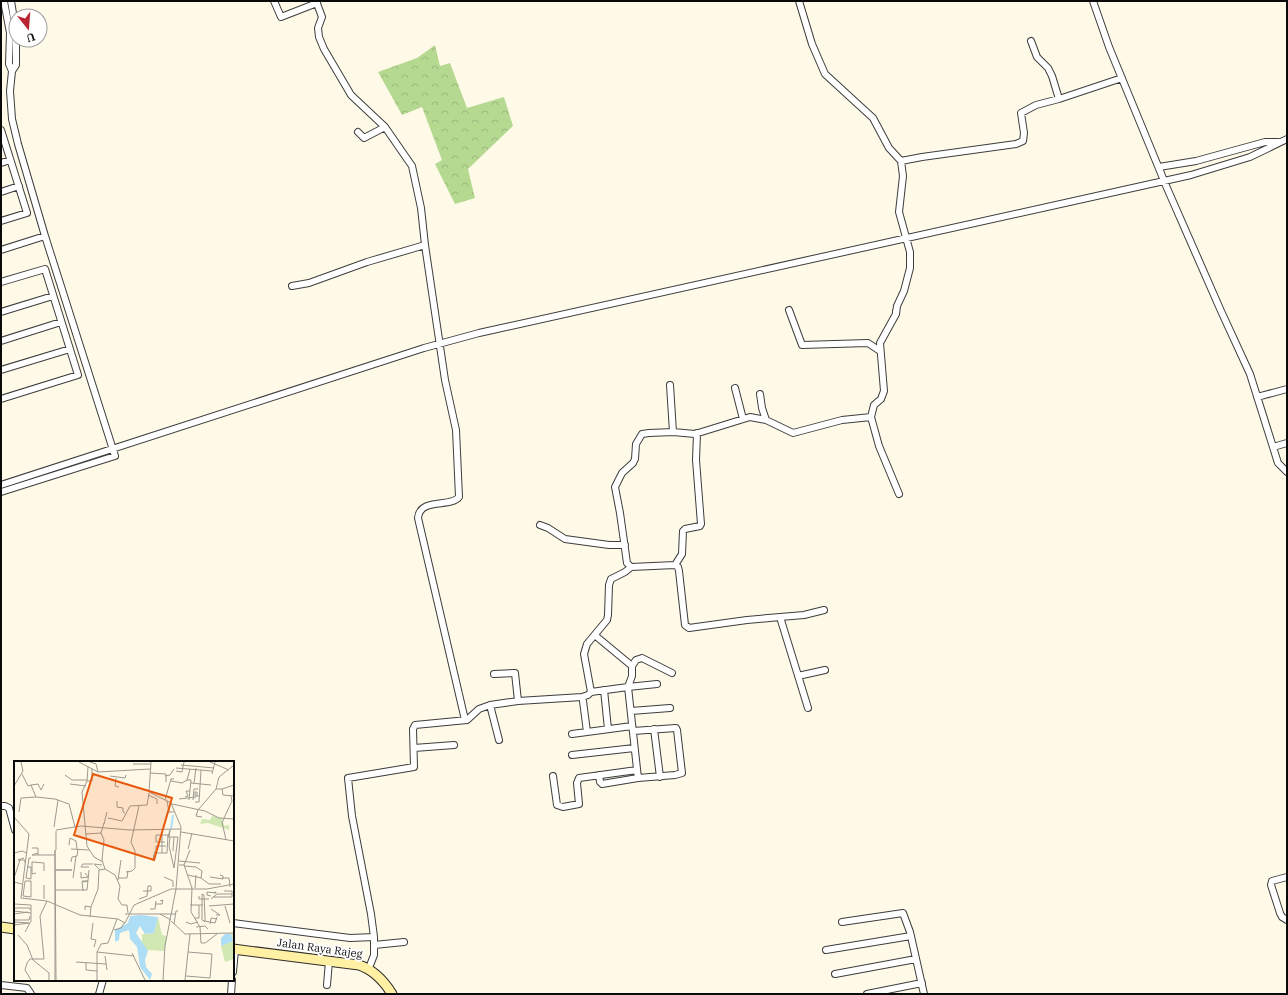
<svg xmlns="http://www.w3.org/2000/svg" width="1288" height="995" font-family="'IBM Plex Serif',serif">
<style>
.forest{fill:url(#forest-crowns)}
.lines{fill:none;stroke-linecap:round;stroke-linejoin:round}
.minor-casing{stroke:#3d3d3d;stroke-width:8}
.secondary-casing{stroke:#2c2c2c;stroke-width:11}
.minor{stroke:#fff;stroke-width:6}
.secondary{stroke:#fff0a3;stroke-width:9}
.labels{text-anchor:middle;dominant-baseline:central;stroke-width:4;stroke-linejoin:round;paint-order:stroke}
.street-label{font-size:11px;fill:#0a0a0a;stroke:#fff}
.inset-river{fill:none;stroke:#addef6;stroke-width:2}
.inset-road{fill:none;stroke:#9d998f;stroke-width:1}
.view{fill:#e8590c;fill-opacity:0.15;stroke:#e8590c;stroke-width:2}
.inset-edge{fill:none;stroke:#0a0a0a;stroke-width:2}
</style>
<defs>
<pattern id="forest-crowns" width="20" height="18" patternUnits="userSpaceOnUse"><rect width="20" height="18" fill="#b6d992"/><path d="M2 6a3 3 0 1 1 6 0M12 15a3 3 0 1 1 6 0" fill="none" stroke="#9bb97d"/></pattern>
</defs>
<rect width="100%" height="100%" fill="#fff9e8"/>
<!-- forest -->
<path class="forest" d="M435,45l5,21 10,-3 17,45 37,-11 9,29 -45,43 7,29 -20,6 -20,-40 7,-4 -20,-53 -20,8 -24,-43 39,-14z"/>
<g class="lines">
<defs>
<path id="minor" d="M11,1l5,31
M274,1l7,16 36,-14
M316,1l6,16 -4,11 1,9 5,12 27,46 34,32 27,39 9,42 4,37 20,135 11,50 3,67c-8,11 -39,0 -41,21l47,202
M799,1l13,43 13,30 48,44 16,30 12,13 2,15 -4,36 11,40v16l-6,23 -7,15 -1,8
M1093,1l16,46 58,141 54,123 29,63 28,89 9,9
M1031,41l6,16 11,11 4,8 7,23
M12,71l4,-6v-25
M1,130l26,83 -26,8
M358,132l6,6 21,-11
M901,161l21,-4 94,-13 7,-3 1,-8 -3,-20 15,-8 23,-6 63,-21
M1,163l9,-3
M1159,167l37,-6 69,-19h13
M1,192l18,-6
M1,250l44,-14
M1,282l44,-13 33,106 -77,24
M292,286l17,-3 58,-21 58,-17
M789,310l13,35 66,-2 12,8
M896,311v3l-16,29 4,48 -3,8 -7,6 -3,12 8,29 20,48
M1,312l52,-16
M1,341l60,-19
M1,370l69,-21
M670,385l3,47
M735,388l8,31
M760,394l2,14 4,12
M1257,397l30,-8
M1273,447l14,-4
M1,485l423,-137 55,-15 712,-158 59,-18 37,-18
M1,492l114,-36 -70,-220 -27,-92 -6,-25 -2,-28 2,-20 -3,-7 1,-31 -6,-32
M540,525l8,3 17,11 44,6h16
M675,565l7,-11 1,-23 2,-2 15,-3 1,-2 -5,-64 1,-27
M631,567l44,-2 3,2 1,4 6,54 4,3 58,-8 33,-3 28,91
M780,617l24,-2 20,-5
M597,637l35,29v10l-4,11 29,-3
M632,666l4,-6 6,-2 30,15
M494,674l21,-1 3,28
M798,676l27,-6
M604,690l4,39
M591,692l-7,-38 3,-10 20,-24 1,-5 1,-30 2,-6 14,-7 6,-5 -4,-4 -7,-50 -5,-26 7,-14 11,-10 2,-4 1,-15 6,-10 7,-1 24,-1 22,2 55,-17 16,3 27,13 49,-13 29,-3
M583,701l4,31
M490,705l9,35
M631,711l39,-3
M654,729l6,48
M572,734l60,-8
M414,748l40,-3
M572,755l62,-7
M599,775l1,7 2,2 36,-6 37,-3 7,-2 -5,-43 -1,-2 -43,3
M553,776l4,29 6,2 16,-3 -2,-21 2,-5 58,-8
M1,806h4l4,2 6,22
M1287,877l-15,4 -1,4 9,28 2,4 5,3
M842,922l61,-9 7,19 14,62
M233,923l117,15 24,-1
M374,945l30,-3
M826,950l85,-14
M369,968l5,-13v-18l-3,-23 -19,-98 -4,-38 66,-11 -1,-38 2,-4 52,-5 12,-11 11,-4 28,-4 64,-4 6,-2 3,-3 37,-5 10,91
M233,972l2,-22
M835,974l81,-15
M1,985l26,3 4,6
M327,985l2,-24
M99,994l4,-14
M231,994l1,-14
M867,994l55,-11"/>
<path id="secondary" d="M1,927l14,2
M233,949l126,16c15,5 25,16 33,29"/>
</defs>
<!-- minor casing -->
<use href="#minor" class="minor-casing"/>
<!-- secondary casing -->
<use href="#secondary" class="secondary-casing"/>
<!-- minor -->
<use href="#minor" class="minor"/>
<!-- secondary -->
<use href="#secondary" class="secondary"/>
</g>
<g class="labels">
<!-- street labels -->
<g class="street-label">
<text transform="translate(320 948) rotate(8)">Jalan Raya Rajeg</text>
</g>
</g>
<!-- overview -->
<g transform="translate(14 761)">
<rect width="220" height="220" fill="#fff9e8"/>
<path d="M198,55l10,2 2,8 5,-1v5l-21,-7 -8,1 2,-5 8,1zM144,156l4,18 5,1 -3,15 -18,-1 -4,-7v-9l12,-1zM220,172v26l-9,3 -4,-16 12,-5 -2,-7z" fill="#d1e8b3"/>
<path d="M127,154l17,2 -4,16 -9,1 -5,-8 -4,7 12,18 -3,9 1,7 6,7 -2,6 -10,-13 -3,-20 -7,-8 -1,-9 -9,3 -1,7 -4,2v-12l13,-7 2,-7zM211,173h6l2,7 -12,5v-8z" fill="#addef6"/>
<path class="inset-river" d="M157,68l2,-14"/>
<path class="inset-road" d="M65,1l19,10 52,-3M76,1l6,2 2,8M137,1l-2,30 22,11 10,24 -5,62 -11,57 -2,34M196,1l19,8M119,3h18M167,4l33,3M74,6l-1,14 -5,11 5,54 7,11 9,5M162,7l36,3M162,10l6,1 2,-10M136,12l16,1v8M8,13l6,12 3,-1 5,12 19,2 14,5 6,23M198,13l3,-12M51,14l7,5h15M96,15l15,2 1,-3M151,15l5,-1 4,-6M102,17l-1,8 4,1M173,19h4l-2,20M73,20h5v-12M157,20l11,2 5,-3 3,-11M177,22l20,2M180,22l2,-15M56,23l16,2M17,24l7,-1 3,6 3,-6M0,25l9,-15 -2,-9M202,28h6l1,6 11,1M208,28l12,-4M134,34l9,4v5M183,35v-4h-2v4h4M171,36l3,-1 -2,-5h4M165,38l17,-2M151,39l6,-21h3M179,39l1,-11h4M103,40v6l6,1v4l2,1M153,40l2,11h5M181,41h4l2,-32M158,43l33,7 14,7 15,1M116,45l17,-1 2,-12M5,51l2,-14 15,-1M0,56l15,17 -5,39M188,56l-6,-1 2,-6 18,-21 3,-12 15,-12M94,57l14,3 8,-15M210,57l8,-17 -1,-5M210,58l-2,3 4,18M90,62l-3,10 3,7 -2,20 3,9M90,63l3,-12M40,66l4,-27M42,69l25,-4 49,4 51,-1M167,71l53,9M72,73l15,-1M148,74v18M154,76l2,-7 -1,8M156,76h8l-4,31 -5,-22zM151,81h-9v-7h12l-1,18h-11v-7h10M55,84l1,-7 6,3 1,8M18,87h6v7M57,88l18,1M174,88l4,-16M42,89v-19M159,90l1,-14M0,92l8,-2 5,2M24,92l-6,2h23M140,94l-1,5 2,-9M10,97l-6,2h7v3M6,99l-6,18v4l8,2M165,100l21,2M57,101l1,-5 5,-1 1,-7M165,104h5l6,-15M170,104l8,23 -1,24 9,15 1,16h4l12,-9M170,105l12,1 6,4 -1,7M13,106h4v12l-5,-1 3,-20h2M75,106h-8l2,-3h10M41,109h17h-17M86,109l-6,-6 8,1M67,111v6l7,-1 -3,-4M112,111l6,-1 3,-3v-17l-4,-9 8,-36M10,112l-3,25 26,3 33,14 38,4 7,4 9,-18 37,-16h36l27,-5M22,112l-4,1v-12l12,1v8M174,114l13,3 8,6h12M150,116l9,4v6M196,116l13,2v-3l-3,-1M59,117l3,-22M104,117h9l1,-7M208,117h7l1,9M104,119l3,-20M11,120h6v16l-8,-1zM30,124v14M181,127l1,-13M41,129h32l2,-20M69,130l-1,-10h6l-5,1M129,130h8v-5M185,135v3h10M197,135l-4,-1v-3l9,1v-1l-2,1M199,136h19v-6h-8M125,138l8,-3 1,-10h3M197,138l6,-5h15M0,143l17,1v16l-6,11M141,143h7l1,-4 -3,1M176,144h13M195,145l25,-2M211,145l5,17M77,146l7,-18 1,-19 6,-1 10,6 5,11 -2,13 4,6h5l1,8M0,147h16v2M136,148h5l1,-8M197,148l9,6h-4M71,149v-4l6,1 -1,10M0,150l17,2M0,153l14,-2M111,153h51M146,153l11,6M0,155l1,4h14l1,-4M181,157h4v-13M157,160l14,13 49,-1M172,161l5,2 7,-2M190,161l1,-1v-3l-1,-23 -2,-1v26l2,1h1l10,2 2,-6M79,162l-2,16 5,1 -2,7M160,163l2,-13h2M196,163l1,-6 6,1M0,166l1,-5 14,1 -15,2M182,166l9,-1 3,3M100,169l7,-2 4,-6M4,174l9,10 6,15 16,13v7M83,191l37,4M118,192l13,27M91,195l2,14M62,201l30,2M72,202v7l11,1M172,215l24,2 2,-24 -24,-2M17,219l-6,-10 2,-7 3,-4h14l-4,-43 7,-15M41,219v-130l1,130M83,219v-28l4,-8 7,-1 9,-24M171,219l5,-46"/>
<path class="view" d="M79,13l79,24 -18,62 -80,-25z"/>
<rect width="220" height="220" class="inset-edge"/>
</g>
<!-- border -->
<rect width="1288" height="995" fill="none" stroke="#0a0a0a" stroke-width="4"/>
<!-- north arrow -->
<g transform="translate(28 28) rotate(163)"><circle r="19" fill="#ffffff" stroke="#9d9d9d"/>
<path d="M0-3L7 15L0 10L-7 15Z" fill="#b92332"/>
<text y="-6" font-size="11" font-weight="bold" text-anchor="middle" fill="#0a0a0a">U</text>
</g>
</svg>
